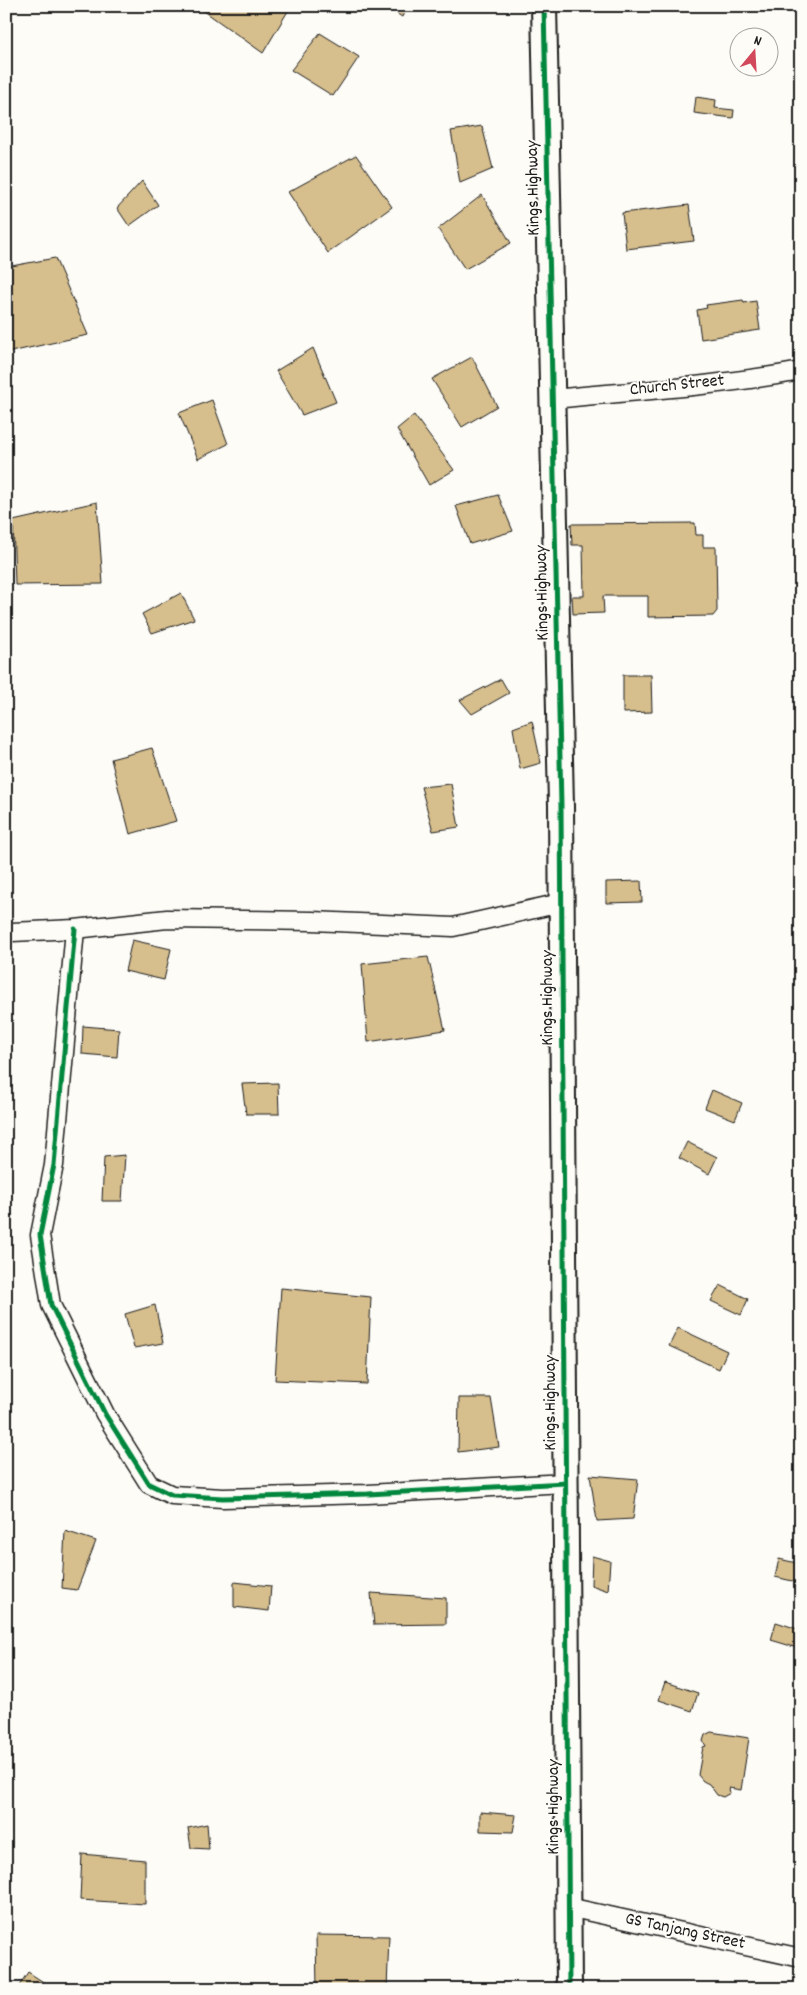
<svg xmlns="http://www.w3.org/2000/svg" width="807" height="1995" font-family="Dekko,sans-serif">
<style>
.building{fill:#d6be8d;stroke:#1c1c1c}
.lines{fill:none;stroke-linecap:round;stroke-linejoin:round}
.street-casing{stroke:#1c1c1c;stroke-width:21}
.secondary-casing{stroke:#1c1c1c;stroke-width:28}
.street{stroke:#fdfcf7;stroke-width:18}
.secondary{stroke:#fdfcf7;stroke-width:24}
.cycleway-casing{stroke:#fdfcf7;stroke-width:8}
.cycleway{stroke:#00873e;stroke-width:5}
.labels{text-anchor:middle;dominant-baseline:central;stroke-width:4;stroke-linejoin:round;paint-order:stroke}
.street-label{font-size:18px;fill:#1c1c1c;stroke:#fdfcf7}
</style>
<rect width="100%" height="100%" fill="#fdfcf7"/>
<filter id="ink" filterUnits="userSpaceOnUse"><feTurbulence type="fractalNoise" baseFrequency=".02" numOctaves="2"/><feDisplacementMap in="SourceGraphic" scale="10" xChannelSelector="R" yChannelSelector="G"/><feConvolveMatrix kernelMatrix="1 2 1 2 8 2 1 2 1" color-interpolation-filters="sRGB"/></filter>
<g filter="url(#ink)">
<!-- building -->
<path class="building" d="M197,6h84l7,5 -25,42z
M385,6h22l-5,11z
M320,33l39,24 -26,39 -42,-26z
M696,97l20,3 -1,8 19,2 -1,8 -39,-5z
M482,126l11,43 -33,14 -9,-52z
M356,155l36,52 -64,46 -40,-61z
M142,181l16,24 -29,21 -12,-18z
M482,195l29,48 -46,26 -27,-40z
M689,205l5,36 -68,8 -4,-36z
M55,258l33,77 -82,18v-86z
M743,300l1,3 12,-2 4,29 -59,9 -4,-29 10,-2 -1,-3z
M313,348l23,54 -34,13 -26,-44z
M472,357l25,49 -35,21 -30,-48z
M212,400l16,44 -30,15 -19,-46z
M414,415l40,55 -25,15 -32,-56z
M498,495l15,36 -43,13 -14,-38z
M97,502l6,82 -88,1 -2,-64z
M695,523l1,12h7v12h13l1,64 -4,5 -65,1v-21h-45l1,17 -31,1 -1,-18h12l-1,-51h-11l-1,-21z
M181,593l13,26 -42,14 -10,-19z
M623,675h28l1,37 -29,1z
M501,679l8,14 -37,21 -12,-14z
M532,721l9,42 -21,6 -7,-41z
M152,748l24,73 -46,13 -19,-75z
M451,784l8,43 -26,4 -12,-44z
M641,881l1,21 -36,1v-21z
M132,940l39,9 -7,31 -39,-9z
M428,957l17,73 -77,12 -6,-78z
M83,1026l36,3 -2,28 -35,-3z
M278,1083l1,31h-33l-4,-30z
M712,1090l30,13 -7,17 -30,-12z
M687,1142l30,15 -8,17 -30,-16z
M125,1155l-3,46h-20l2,-44z
M720,1285l28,14 -7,16 -30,-14z
M281,1288l90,9 -4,87 -92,-4z
M155,1305l8,38 -29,5 -9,-34z
M678,1328l49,23 -8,18 -50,-23z
M459,1398h32l8,49 -41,5z
M590,1475l48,4 -5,40 -36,2z
M65,1531l31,10 -19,49 -15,-2z
M592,1556l18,5 -2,30 -17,-6z
M779,1559l22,5v19l-26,-6z
M234,1582l37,4 -2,25 -35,-4z
M371,1593l75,5v26l-72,1z
M776,1622l25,8v19l-30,-9z
M665,1682l33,11 -6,18 -33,-11z
M711,1732l38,6 -8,52 -12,-2 1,5 -7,4 -6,-2 -8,-11 -6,-3 -5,-6 5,-28 3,-1 -3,-5 2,-6z
M480,1812l36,3 -3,17 -33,-1z
M207,1824l2,25 -18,-1 -3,-20z
M82,1854l63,6v44l-65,-4z
M316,1935l73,1 -2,53h-70z
M28,1972l26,17h-37z"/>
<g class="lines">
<defs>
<path id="street" d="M552,399c83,-8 167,-13 249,-28
M75,929l-21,236 -14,70 11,70 54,109 44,70 23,11 51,3 145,-4 197,-11
M12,932l63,-3 92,-10 145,2 141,6 108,-24
M568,1907l233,51"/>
<path id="secondary" d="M544,6l17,800 8,1183"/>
</defs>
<!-- street casing -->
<use href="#street" class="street-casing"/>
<!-- secondary casing -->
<use href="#secondary" class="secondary-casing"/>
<!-- street -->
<use href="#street" class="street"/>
<!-- secondary -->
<use href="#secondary" class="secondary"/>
<defs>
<path id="cycleway" d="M544,6l17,800 8,1183
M75,929l-21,236 -14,70 11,70 54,109 44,70 23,11 51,3 145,-4 197,-11"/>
</defs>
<!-- cycleway casing -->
<use href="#cycleway" class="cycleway-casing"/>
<!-- cycleway -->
<use href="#cycleway" class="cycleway"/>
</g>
</g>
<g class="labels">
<!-- street labels -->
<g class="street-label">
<text transform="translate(534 188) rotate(-91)">Kings Highway</text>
<text transform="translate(677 386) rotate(-6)">Church Street</text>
<text transform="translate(543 593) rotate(-91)">Kings Highway</text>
<text transform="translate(548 998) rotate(-90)">Kings Highway</text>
<text transform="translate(551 1403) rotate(-90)">Kings Highway</text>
<text transform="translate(554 1807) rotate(-90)">Kings Highway</text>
<text transform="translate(685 1932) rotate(12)">GS Tanjang Street</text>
</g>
</g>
<!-- margin -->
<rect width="807" height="1995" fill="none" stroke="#fdfcf7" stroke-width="25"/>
<rect x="12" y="12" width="782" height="1970" fill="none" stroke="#1c1c1c" stroke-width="2" filter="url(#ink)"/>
<!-- north arrow -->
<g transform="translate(754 52) rotate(18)"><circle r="24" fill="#fdfcf7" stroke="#a3a29f"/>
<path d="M0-4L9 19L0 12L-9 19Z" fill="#d1495b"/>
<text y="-8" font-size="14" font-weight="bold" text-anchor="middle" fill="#1c1c1c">N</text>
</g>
</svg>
